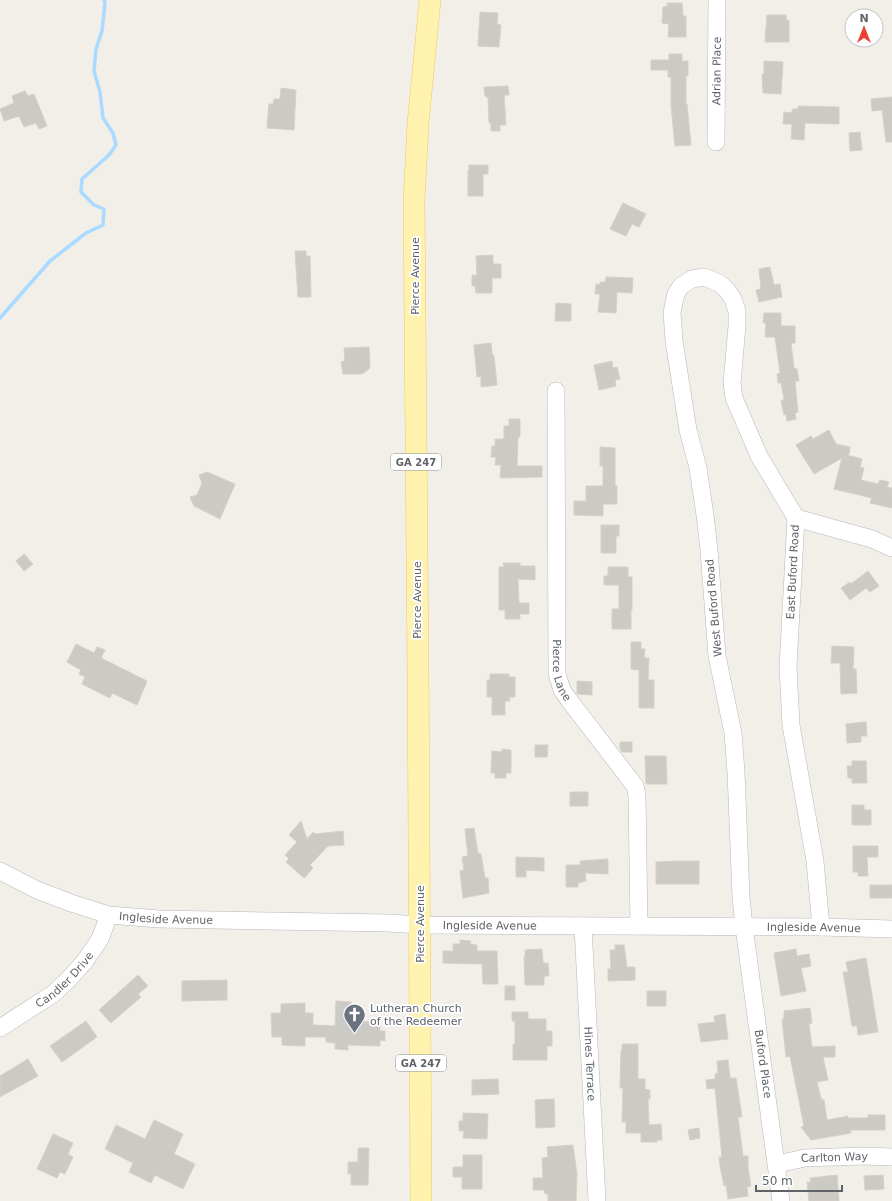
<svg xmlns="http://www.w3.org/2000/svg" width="892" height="1201" font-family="'DejaVu Sans',sans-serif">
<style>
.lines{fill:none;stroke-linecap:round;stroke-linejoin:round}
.stream{stroke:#aadaff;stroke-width:3.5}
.building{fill:#cccac5;stroke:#d6d1c6}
.minor-casing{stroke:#b5b8bc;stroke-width:18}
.major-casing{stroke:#f2c960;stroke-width:22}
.minor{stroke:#fff;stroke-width:17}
.major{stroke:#fff2af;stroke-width:21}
.labels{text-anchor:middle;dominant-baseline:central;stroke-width:3.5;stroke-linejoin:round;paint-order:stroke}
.shield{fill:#fff;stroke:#8f9295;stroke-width:1}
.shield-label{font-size:10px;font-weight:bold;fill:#5f6368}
.street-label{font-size:11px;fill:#5f6368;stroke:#fff}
.worship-label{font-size:11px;fill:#5b616d;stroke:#fff;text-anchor:start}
</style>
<rect width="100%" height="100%" fill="#f1efe8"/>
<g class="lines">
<!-- stream -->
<path class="stream" d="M0,318l50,-57 36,-28 17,-8 1,-16 -10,-4 -13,-13 1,-13 27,-24 7,-10 -3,-12 -10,-15 -3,-26 -6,-21 2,-22 6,-18 3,-28 -1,-3"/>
</g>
<!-- building -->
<path class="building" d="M667,3h15l1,13h3v21h-18l1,-13 -7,-1 1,-16 5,-1z
M480,12l18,1 -1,11 4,1 -2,22 -21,-1z
M767,15h19v5h3v22h-24z
M669,54h13v7h6v15h-2v28h1l4,41 -16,1 -4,-40v-29h-3v-7h-17v-10h18z
M764,61l19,1 -2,32 -18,-1 -1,-19h2z
M508,86l1,9h-5l2,30h-6v6h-9v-8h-2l-1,-25 -3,-2 -1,-9z
M281,88l15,2 -2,40 -27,-2 2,-24h4l1,-5h6z
M25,91l3,5 6,-2 13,32 -8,3 -3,-6 -12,4 -5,-11 -15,5 -4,-12 14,-6 -2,-7z
M892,97v45h-6l-4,-32 -10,1 -1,-12z
M798,106l41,1v17l-34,-1 -1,17 -13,-1 1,-15h-9l1,-12 8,1v-4h6z
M860,132l2,18 -12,1 -1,-18z
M469,165h19v9h-5v22h-15v-25l1,-1z
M623,203l23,11 -7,13 -7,-3 -6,12 -16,-7z
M295,251h11v5h4l1,41h-13z
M493,255v9h8v14h-9v15h-16l-1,-7h-3v-11h5l-1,-19z
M770,267l4,18 6,-1 2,13 -23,5 -3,-12 5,-1 -2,-20z
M606,277l27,1 -1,15 -15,-1 -1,21 -18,-1 2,-18h-5l1,-10 4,1v-3h5z
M556,303l15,1v17h-16z
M764,313h17v13h14v17h-4l3,25 3,1 2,12h-4l3,31 -3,1 1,6 -9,2 -1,-7 -2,1 -3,-14 3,-2 -3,-16h-3l-1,-9 3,-1 -5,-36h-10l1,-13 -3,-2z
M491,343l1,11 2,2 3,29 -16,2v-11l-4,1 -3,-32z
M369,347l1,21 -6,5 -4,1h-17l-2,-12 4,-1 -1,-13z
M612,361l1,7 4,-1 3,12 -5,1 1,6 -17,4 -5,-25z
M509,419h11v18h-2l-1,29h25v11l-42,1 1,-13h-6l1,-8h-5l1,-11h3v-7h9v-13h5z
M829,430l7,14 14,3 -1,7 -2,1 15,4 -2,8 4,1 -3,12 17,4 2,-4 9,2 -2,5 5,1v20l-22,-5 2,-5 -38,-9 8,-31 -28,16 -18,-29 15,-9 2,3z
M600,447l15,1v38h2v18h-14v12l-29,-1v-14h12v-15h17v-20h-3z
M207,472l28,12 -15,35 -26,-13 -4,-9 7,-2 5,-12 -3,-8z
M601,525h18v11h-3v17h-15z
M24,554l9,10 -9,7 -8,-10z
M503,563h17v3h15v14l-17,-1 1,24h10v11h-9v5h-15v-9h-6v-43h5z
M608,567h20v10h4v33h-1v19h-19v-20h7v-24h-15v-9h4z
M868,571l11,15 -9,6 -4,-4 -16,12 -9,-12 9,-6 1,2z
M631,642h10v7h4l-1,9h5l-1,22h6v28h-15v-38l-8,-1z
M76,644l18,9 3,-6 8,3 -4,8 46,23 -10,24 -25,-12 -2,5 -28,-14 3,-7 -6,-3 2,-4 -14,-8z
M832,646l22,1 -1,22h3l1,24 -16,1 -1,-31h-9z
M490,674h19v3h6v20h-6l1,4h-5v14h-13v-18h-5v-17h3z
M577,681l15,1v13l-15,-1z
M866,722l1,14h-6v6l-14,1 -1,-19z
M620,742h12v10h-10l-2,-3z
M535,745h13l-1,12h-12z
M502,749l9,1v23h-5v5h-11v-5h-4l1,-22 10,1z
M645,756h21l1,28h-21z
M852,761h14l1,22h-15v-5h-4l-1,-12h5z
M570,792h18v14h-18z
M852,805h12v5h7v15h-19z
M301,821l6,18 6,-7 2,2 28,-3 1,14 -16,1 -18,19 3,3 -9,10 -18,-16 3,-3 -4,-4 12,-13 -8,-7z
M474,828l4,25 3,1 4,24h3l1,15 -26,5 -3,-27 4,-1 -2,-13 6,-1 -3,-27z
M853,846h25v11h-11l1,19h-10v-4h-5z
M516,857l28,1v13l-18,-1v7h-10z
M608,859v15l-23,-1 1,8 -8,2v4h-12v-22h14v-4z
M680,861h19v23h-43v-22z
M870,885h22v13h-22z
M460,940l11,1 -1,3 7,1v6h20l1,33h-15l-1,-20 -39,-1v-12h10v-7h7z
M615,945h9l3,22h8v13l-27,1v-12h3l-1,-19h5z
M542,949l1,14h5l1,13h-5v9h-19l-1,-28h1v-7z
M796,949l1,7 12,-2 2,12 -10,2 5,23 -25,5 -7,-43z
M866,958l12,74 -20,3 -1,-9h-5l-9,-54h5l-2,-10z
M138,975l10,11 -10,8 3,3 -30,26 -12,-13z
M227,980v20l-45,1v-20z
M505,986h10v14h-10z
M647,991h19v15h-19z
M336,1001l15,1 -1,19 30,1v9h5v10l-5,-1v6l-32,-1v5l-13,-1v-6l-9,-1v-5h-21v9l-23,-1v-8h-10l-1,-24h10v-9l24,-1v10h8v12l22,1z
M810,1008l2,15 -3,1 3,23 23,-1v11h-12l5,23 -11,2 4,17 3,1 3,20 21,-4v2h20v-3h17v15h-35l1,3 -40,7 -10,-13 3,-1 -14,-70 -4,1 -4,-38h2v-8z
M512,1012h16v7h18v12h6v15h-5v14h-34v-16h2v-23h-3z
M725,1014l3,25 -27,3 -3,-18 17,-2 -1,-6z
M86,1021l11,16 -35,25 -12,-16z
M622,1044h16v35h7v10l5,1v9h-2l1,26 12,-1 1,16h-5v2h-16v-9h-15v-11h-4l1,-34h-3l1,-38h1z
M28,1059l10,17 -38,21v-21z
M728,1060l2,18h6l6,39h-4l5,39h5v12l3,18 -4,1 1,9 -20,3 -2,-14 -2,1 -4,-20 -1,-9h3l-7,-69 -8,1 -1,-9 9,-1v-5l3,-1 -1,-12z
M498,1079l1,15 -27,1v-15z
M554,1099l1,28 -19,1 -1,-28z
M463,1113l25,1 -1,25 -24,-1 1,-7h-5v-10h4z
M154,1120l29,14 -9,20 21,10 -12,25 -28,-14 -4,8 -22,-11 4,-9 -28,-14 11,-24 29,14z
M699,1128l1,10 -10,2 -2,-10z
M53,1134l20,9 -5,11 5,3 -8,17 -5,-2 -3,6 -20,-9z
M573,1145l4,30 -1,26h-28v-7h-3l-1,-4h-11v-12h10l-1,-20 6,-1 -1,-10z
M358,1148h11l-1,37h-17v-11h-3v-12h10z
M463,1155h19v34h-20v-12h-9v-10h10z
M837,1175l2,26h-30l-2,-19h4l-1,-4z
M883,1175l1,14 -19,1 -1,-14z"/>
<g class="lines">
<defs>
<g id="minor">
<path id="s1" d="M716,142l1,-142"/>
<path id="s2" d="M556,391l1,283 5,16 7,10 66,86 2,9 2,131"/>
<path d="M796,518l76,21 20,9"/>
<path id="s3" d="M0,871l37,19 34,13 38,12 50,4 229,4 32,2 401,2 71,2"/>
<path id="s4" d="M583,926l14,275"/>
<path id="s5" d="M0,1028l53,-34 15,-14 17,-19 15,-22 9,-24"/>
<path id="s6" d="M777,1164l28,-6 58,-2 29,1"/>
<path d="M781,1201l-37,-274 -3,-30 -5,-125 -3,-39 -16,-77 -8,-106 -4,-35 -7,-47 -10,-38 -14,-89 -2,-29 4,-18 5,-8 11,-7 12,-2 15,6 8,7 6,9 4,12v15l-5,57 2,15 25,58 37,62 -8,149 3,58 24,136 6,66"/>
</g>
<path id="major" d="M421,1201c0,-333 -5,-667 -7,-1000l4,-77 12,-124"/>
</defs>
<!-- minor casing -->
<use href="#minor" class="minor-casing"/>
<!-- major casing -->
<use href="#major" class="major-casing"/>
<!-- minor -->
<use href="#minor" class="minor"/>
<!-- major -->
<use href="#major" class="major"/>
</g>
<!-- icons -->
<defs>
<symbol id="church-pin" viewBox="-11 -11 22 30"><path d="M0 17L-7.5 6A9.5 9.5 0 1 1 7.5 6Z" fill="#6b7280" stroke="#fff"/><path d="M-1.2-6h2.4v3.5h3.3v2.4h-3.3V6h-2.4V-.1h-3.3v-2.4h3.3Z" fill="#fff"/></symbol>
</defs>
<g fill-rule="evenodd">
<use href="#church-pin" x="342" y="1002" width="25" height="34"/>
</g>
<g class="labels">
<!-- shield labels -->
<g class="shield">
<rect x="391" y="454" width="50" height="16" rx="3"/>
<rect x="396" y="1055" width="50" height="16" rx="3"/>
</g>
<g class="shield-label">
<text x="416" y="462">GA 247</text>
<text x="421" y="1063">GA 247</text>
</g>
<!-- street labels -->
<g class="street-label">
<text stroke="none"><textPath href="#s1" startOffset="71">Adrian Place</textPath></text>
<text transform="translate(415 276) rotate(-90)">Pierce Avenue</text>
<text transform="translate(793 572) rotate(-87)">East Buford Road</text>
<text transform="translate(417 600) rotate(-90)">Pierce Avenue</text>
<text transform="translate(714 608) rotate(-95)">West Buford Road</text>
<text stroke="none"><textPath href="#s2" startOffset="280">Pierce Lane</textPath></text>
<text stroke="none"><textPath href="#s3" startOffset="175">Ingleside Avenue</textPath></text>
<text transform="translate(420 924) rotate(-90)">Pierce Avenue</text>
<text stroke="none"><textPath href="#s3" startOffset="499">Ingleside Avenue</textPath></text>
<text stroke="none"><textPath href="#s3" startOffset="823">Ingleside Avenue</textPath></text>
<text stroke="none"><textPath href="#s5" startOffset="81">Candler Drive</textPath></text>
<text stroke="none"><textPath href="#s4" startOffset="138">Hines Terrace</textPath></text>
<text transform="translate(763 1064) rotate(82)">Buford Place</text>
<text stroke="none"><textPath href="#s6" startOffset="58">Carlton Way</textPath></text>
</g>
<!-- worship labels -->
<g class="worship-label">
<text x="370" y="1008">Lutheran Church<tspan x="370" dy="13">of the Redeemer</tspan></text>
</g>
</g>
<!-- north arrow -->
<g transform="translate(864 28)"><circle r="19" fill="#ffffff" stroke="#bfc1c3"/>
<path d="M0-3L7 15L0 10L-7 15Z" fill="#ea4335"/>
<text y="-6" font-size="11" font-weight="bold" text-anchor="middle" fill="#5f6368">N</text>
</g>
<!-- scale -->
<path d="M756 1185v6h86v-6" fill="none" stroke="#5f6368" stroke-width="2"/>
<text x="762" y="1185" font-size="12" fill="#5f6368" stroke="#ffffff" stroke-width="3" paint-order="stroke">50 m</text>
</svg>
